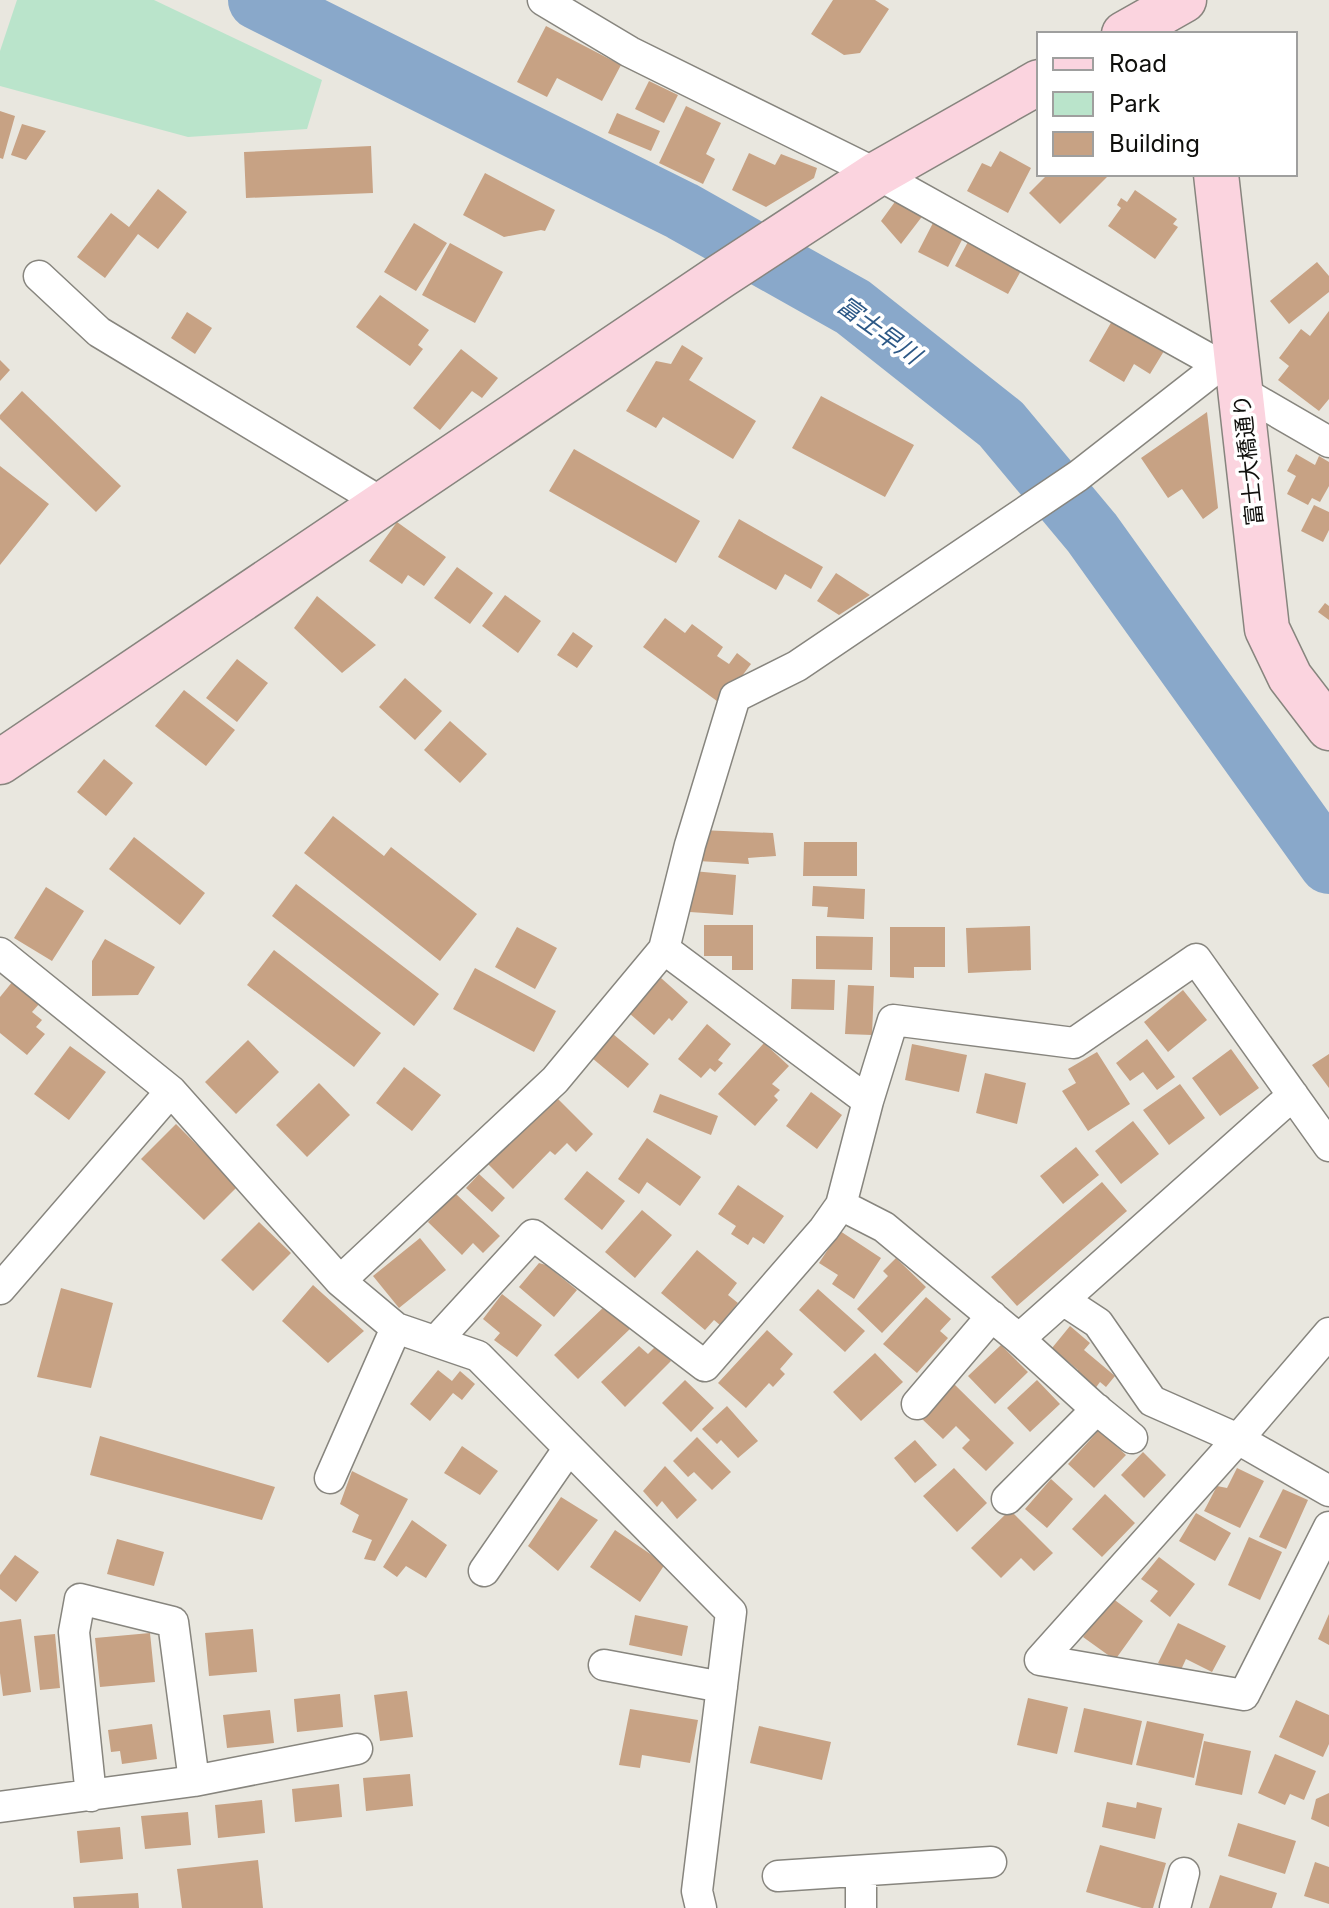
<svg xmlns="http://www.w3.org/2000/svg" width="1329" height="1908" font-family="Inter,'Noto Sans JP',sans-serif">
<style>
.green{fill:#bae4cb}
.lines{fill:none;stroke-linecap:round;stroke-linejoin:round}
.river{stroke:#89a8ca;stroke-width:60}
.building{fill:#c7a284}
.street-casing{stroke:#87857e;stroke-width:33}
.secondary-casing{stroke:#87857e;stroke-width:47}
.street{stroke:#fff;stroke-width:30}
.secondary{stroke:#fbd4df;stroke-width:44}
.labels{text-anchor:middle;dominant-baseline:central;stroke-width:7;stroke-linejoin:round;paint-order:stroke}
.street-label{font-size:22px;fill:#10100d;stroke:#fff}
.water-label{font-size:24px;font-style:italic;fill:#2c5886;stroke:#fff}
</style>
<rect width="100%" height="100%" fill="#e9e7df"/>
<!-- green -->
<path class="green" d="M17,0h137l168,80 -15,49 -119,8 -188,-51v-35z"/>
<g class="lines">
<!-- river -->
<path class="river" d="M258,0l424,211 171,96 148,117 91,109 237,331"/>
</g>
<!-- building -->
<path class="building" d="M833,0h42l14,9 -29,44 -16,2 -33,-21z
M546,26l75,39 -19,36 -45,-23 -10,19 -30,-15z
M649,81l29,14 -14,28 -29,-14z
M686,106l35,17 -15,31 9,5 -12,25 -44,-21z
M0,111l15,5 -12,43 -3,-1z
M617,113l43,18 -9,20 -43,-18z
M22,124l24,7 -20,29 -15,-5z
M371,146l2,47 -127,5 -2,-46z
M1000,151l31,17 -23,45 -41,-22 15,-28 9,4z
M749,153l26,12 6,-11 36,14 -3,10 -48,29 -34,-17z
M485,173l70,37 -10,21 -4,-1 -37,7 -41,-22z
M1048,174h62l-50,50 -31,-31z
M158,189l29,23 -29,37 -20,-15 -33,44 -28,-21 34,-44 18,14z
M1135,190l42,29 -4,5 5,3 -23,32 -47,-33 13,-18 -4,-3 4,-7 6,4z
M897,199l27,15 -23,30 -20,-23z
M934,221l30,15 -16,31 -30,-15z
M414,223l33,20 -31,48 -32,-19z
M969,240l53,29 -14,25 -53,-28z
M450,243l53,29 -28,51 -53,-28z
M1317,262l12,14v16l-40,32 -19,-23z
M380,295l49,35 -11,15 5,4 -13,17 -54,-39z
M1329,311v88l-10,12 -41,-31 11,-14 -10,-8 22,-29 9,7z
M187,312l25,16 -17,26 -24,-16z
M1112,321l52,30 -14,23 -16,-10 -10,18 -35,-21z
M682,345l21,13 -14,22 67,41 -23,38 -70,-42 -7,11 -30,-17 30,-50 15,3z
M461,349l37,29 -16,20 -10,-7 -32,39 -27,-22z
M0,360l10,10 -10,11z
M22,391l99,95 -25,26 -96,-93v-4z
M821,396l93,49 -29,52 -93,-49z
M1207,412l11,96 -15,11 -21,-30 -14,9 -27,-40z
M574,449l126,72 -24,42 -127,-72z
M1296,454l19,11 4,-9 10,6v24l-9,16 -8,-4 -4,7 -21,-11 9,-18 -9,-5z
M0,466l49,38 -49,61z
M1314,505l15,7v18l-6,12 -22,-11z
M739,519l84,48 -12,22 -26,-15 -9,16 -58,-33z
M397,522l49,35 -22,29 -16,-11 -6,9 -33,-23z
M457,567l36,26 -23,31 -36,-26z
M836,573l34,22 -31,20 -22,-14z
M505,595l36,26 -23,32 -36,-27z
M317,596l59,49 -34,28 -48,-45z
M1325,603l4,3v14l-11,-8z
M665,618l20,15 7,-9 31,23 -6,9 12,8 8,-11 14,11 -30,40 -78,-57z
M573,632l20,14 -16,22 -20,-13z
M237,659l31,24 -31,39 -31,-24z
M405,678l37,33 -27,29 -36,-33z
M184,690l51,40 -29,36 -51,-40z
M450,721l37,33 -27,29 -36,-33z
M104,759l29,24 -27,33 -29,-24z
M333,816l51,40 7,-9 86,67 -37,47 -136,-108z
M700,830l73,3 3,23 -28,2 1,6 -51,-3z
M134,837l71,56 -25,32 -71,-56z
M804,842h53v34h-54z
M693,871l43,4 -3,40 -43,-3z
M296,884l143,110 -25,32 -142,-110z
M813,886l52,3 -1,30 -37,-2 1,-10 -16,-1z
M46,887l38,24 -32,50 -38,-23z
M704,925h49v45h-21v-14h-28z
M1030,926l1,44 -63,3 -2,-45z
M517,927l40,21 -22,41 -40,-22z
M890,927h55v40h-31v11l-24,-1z
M816,936l57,1 -1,33 -56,-1z
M105,939l50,28 -17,28 -46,1v-35z
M274,950l107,83 -27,34 -107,-82z
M475,968l81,43 -22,41 -81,-43z
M661,978l27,24 -16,19 -3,-3 -15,17 -25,-22z
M792,979l43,1 -1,30 -43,-1z
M13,981l27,22 -8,9 10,8 -6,7 9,7 -18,21 -27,-22v-36z
M848,985l26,1 -2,49 -27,-1z
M1183,990l24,30 -39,32 -24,-30z
M707,1024l24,20 -13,16 5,3 -8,9 -5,-4 -9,10 -23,-19z
M613,1034l36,30 -21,24 -36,-30z
M1147,1039l28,38 -18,13 -14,-18 -13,9 -14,-18z
M248,1040l31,32 -43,42 -31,-32z
M764,1043l25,23 -17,18 8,6 -6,6 4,4 -23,26 -37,-32z
M912,1044l55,11 -8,37 -54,-12z
M70,1046l36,26 -37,48 -35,-26z
M1231,1049l28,39 -39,28 -28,-38z
M1097,1052l33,52 -42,27 -26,-40 14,-8 -8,-14z
M1329,1054v34l-17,-23z
M404,1067l37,28 -29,36 -36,-28z
M985,1073l41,10 -9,41 -41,-11z
M319,1083l31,32 -43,42 -31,-32z
M1180,1084l25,34 -36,27 -26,-35z
M811,1092l31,23 -25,34 -31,-23z
M553,1094l40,40 -17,18 -9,-9 -12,12 -5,-4 -37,38 -27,-27z
M660,1094l58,22 -7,19 -58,-23z
M1133,1121l26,33 -38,30 -26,-33z
M176,1124l62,62 -34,34 -63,-61z
M647,1138l54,39 -21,29 -33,-24 -8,12 -21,-15z
M1076,1147l23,28 -36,29 -23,-28z
M587,1171l38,30 -23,29 -38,-31z
M479,1174l26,24 -13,14 -26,-24z
M1102,1182l25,29 -110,95 -26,-29z
M738,1185l46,31 -20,28 -11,-7 -5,8 -17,-11 5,-8 -18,-12z
M455,1193l45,43 -17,17 -10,-10 -11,12 -34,-33z
M642,1210l30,25 -37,43 -30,-26z
M259,1222l32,31 -38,38 -32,-31z
M840,1231l41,27 -27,41 -22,-15 6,-9 -19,-12z
M420,1238l26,32 -47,38 -26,-32z
M697,1250l40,33 -9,12 10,8 -18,22 -6,-5 -9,10 -44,-37z
M896,1258l30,29 -44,46 -25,-24 31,-33 -5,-5z
M539,1263l7,2 31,25 -23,27 -35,-30z
M313,1285l51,46 -36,32 -46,-42z
M61,1288l52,15 -22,85 -54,-11z
M818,1289l47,42 -20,21 -46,-42z
M502,1294l40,31 -25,32 -23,-17 6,-7 -17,-14z
M926,1297l25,22 -11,12 8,7 -31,35 -34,-29z
M608,1303l24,24 -54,52 -24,-24z
M1070,1326l20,17 -6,7 31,26 -9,11 -6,-5 -6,8 -19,-16 3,-4 -26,-22z
M767,1330l26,24 -13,15 5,5 -12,13 -4,-4 -23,25 -28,-25z
M1001,1345l27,27 -33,32 -27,-28z
M639,1346l9,8 8,-8 15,15 -46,46 -24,-25z
M875,1353l28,29 -42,39 -28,-29z
M438,1370l14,11 8,-10 15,13 -13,16 -9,-7 -23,28 -20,-17z
M685,1380l29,28 -23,24 -29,-29z
M1037,1380l23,24 -30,28 -23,-24z
M954,1384l60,59 -28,28 -24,-23 8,-8 -14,-14 -13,13 -22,-21z
M727,1406l31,35 -20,17 -17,-18 -4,4 -15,-15z
M1099,1430l27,25 -32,33 -26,-24z
M100,1436l175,51 -13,33 -172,-45z
M697,1437l34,35 -19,18 -18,-18 -6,5 -15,-16z
M915,1440l22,25 -22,18 -21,-25z
M462,1446l36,25 -18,24 -36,-22z
M1143,1452l23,23 -22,23 -23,-23z
M665,1466l32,34 -20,19 -15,-18 -5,6 -14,-16z
M954,1468l33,35 -30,29 -34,-36z
M1237,1468l27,13 -24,47 -36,-17 13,-25 10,2z
M352,1471l56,28 -33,62 -11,-2 8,-19 -20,-8 7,-17 -19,-11z
M1051,1479l22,20 -26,29 -22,-19z
M1283,1489l25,11 -22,49 -27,-12z
M1105,1494l30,29 -33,34 -30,-28z
M561,1497l37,23 -40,51 -30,-25z
M1010,1510l43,43 -19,18 -13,-13 -20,20 -30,-30z
M1196,1513l35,20 -16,28 -36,-20z
M412,1520l35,25 -21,33 -20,-12 -9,11 -14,-10z
M615,1530l50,34 -25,38 -50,-35z
M1249,1537l33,15 -22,48 -32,-15z
M117,1539l47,13 -10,34 -47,-12z
M15,1555l24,17 -23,30 -16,-13v-14z
M1159,1557l36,27 -25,33 -20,-16 8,-10 -17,-12z
M1112,1598l31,23 -28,39 -32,-23z
M1329,1614v31l-11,-6z
M635,1615l53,11 -6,30 -53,-11z
M21,1619l10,73 -28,4 -3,-23v-51z
M1178,1623l48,23 -14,26 -26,-13 -7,15 -21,-11z
M253,1629l4,43 -48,4 -4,-43z
M150,1633l5,49 -55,5 -5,-49z
M55,1634l5,54 -20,2 -6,-54z
M407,1691l6,46 -33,4 -6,-46z
M340,1694l3,33 -46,5 -3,-33z
M1028,1698l40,9 -11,47 -40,-9z
M1296,1700l33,15v29l-6,13 -44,-20z
M1084,1708l58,13 -10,44 -58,-13z
M630,1709l68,11 -8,43 -48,-8 -2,13 -21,-3z
M270,1710l4,33 -47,5 -4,-33z
M1147,1721l57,13 -10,44 -58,-13z
M152,1724l5,35 -35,5 -2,-13 -9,1 -3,-22z
M759,1726l72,16 -9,38 -72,-17z
M1204,1741l47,10 -9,44 -47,-10z
M1275,1754l41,17 -12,29 -14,-6 -5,11 -27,-12z
M410,1774l3,32 -47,5 -3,-33z
M339,1784l3,33 -47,5 -3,-33z
M1329,1793v34l-18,-8 5,-20z
M262,1800l3,33 -47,5 -3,-33z
M1107,1802l29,6 1,-6 25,6 -7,31 -53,-12z
M188,1812l3,33 -46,4 -4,-33z
M1238,1823l58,18 -11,33 -57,-18z
M120,1827l3,32 -43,4 -3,-32z
M1100,1845l66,18 -13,45h-11l-56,-16z
M258,1860l5,48h-81l-5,-39z
M1315,1862l14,5v37l-25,-8z
M1220,1875l57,18 -5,15h-63z
M138,1893l1,15h-65l-1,-11z"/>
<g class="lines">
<defs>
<path id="street" d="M543,0l87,52 247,122 343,191
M39,276l60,56 285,172
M1241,391l88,51
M664,949l204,152
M0,953l171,138 169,190 56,47 82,28 253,256 -34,279 4,17
M841,1205l43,22 135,112 76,69 37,30
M340,1281l215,-201 109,-131 26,-104 45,-148 62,-31 281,-190 142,-111 18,-3
M0,1289l171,-198
M1063,1300l35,23 54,78 86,38 91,52
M1329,1333l-91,106 -198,221 204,35 85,-168
M1019,1339l274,-244
M436,1341l97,-106 172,131 119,-137 17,-24 27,-104 25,-81 181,23 122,-84 133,187
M917,1404l75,-88
M330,1478l66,-150
M1007,1499l90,-90
M484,1571l85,-123
M604,1665l118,22
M91,1796l-17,-164 6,-33 93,23 21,159
M0,1807l194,-26 163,-32
M778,1876l213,-14
M861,1908v-37
M1175,1908l9,-35"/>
<path id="secondary" d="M1124,34l60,-34
M1216,174l51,455 23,48 39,51
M0,762l721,-486 156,-102 162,-92"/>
</defs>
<!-- street casing -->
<use href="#street" class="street-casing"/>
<!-- secondary casing -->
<use href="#secondary" class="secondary-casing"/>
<!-- street -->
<use href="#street" class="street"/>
<!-- secondary -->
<use href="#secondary" class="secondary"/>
</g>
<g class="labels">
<!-- street labels -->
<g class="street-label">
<text transform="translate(1248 460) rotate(-96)">富士大橋通り</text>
</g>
<!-- water labels -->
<g class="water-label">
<text transform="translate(879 330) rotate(36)">富士早川</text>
</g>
</g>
<!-- legend -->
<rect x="1037" y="32" width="260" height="144" fill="#ffffff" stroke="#9f9f9e" stroke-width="2"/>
<rect x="1053" y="58" width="40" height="12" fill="#fbd4df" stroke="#9f9f9e" stroke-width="2"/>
<text x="1109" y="72" font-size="24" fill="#10100d">Road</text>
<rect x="1053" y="92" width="40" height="24" fill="#bae4cb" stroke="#9f9f9e" stroke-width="2"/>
<text x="1109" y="112" font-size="24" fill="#10100d">Park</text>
<rect x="1053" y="132" width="40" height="24" fill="#c7a284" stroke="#9f9f9e" stroke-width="2"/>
<text x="1109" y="152" font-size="24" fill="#10100d">Building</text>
</svg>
